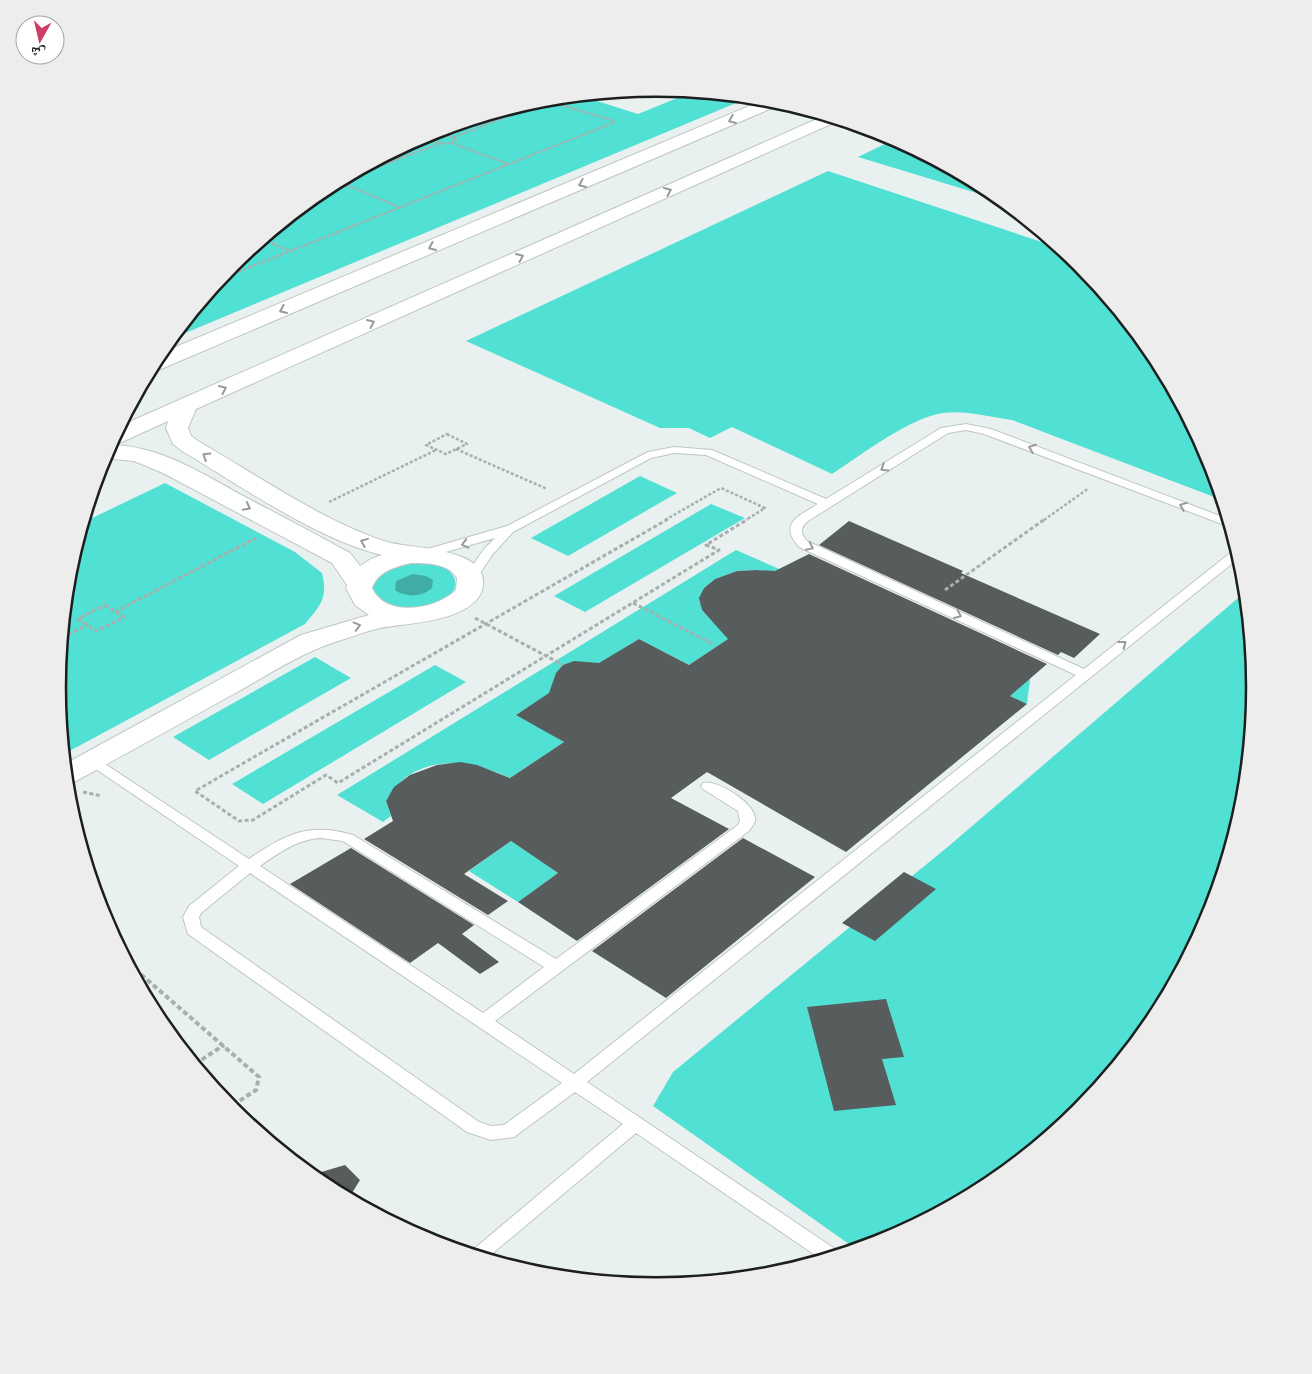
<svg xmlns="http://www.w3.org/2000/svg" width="1312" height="1374" font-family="Quicksand,'Noto Naskh Arabic',sans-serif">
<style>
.green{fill:#51e0d4}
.water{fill:#40aca3}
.building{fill:#565d5c}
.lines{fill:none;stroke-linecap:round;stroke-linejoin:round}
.lane-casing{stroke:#bfc6c5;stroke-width:2}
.secondary-casing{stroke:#bfc6c5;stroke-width:2}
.path-far3{stroke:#a8afae;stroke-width:2;stroke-dasharray:2.5 1;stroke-linecap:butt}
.path-far2{stroke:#a8afae;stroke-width:2.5;stroke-dasharray:3 2;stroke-linecap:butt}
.path-far1{stroke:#a8afae;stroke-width:3;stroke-dasharray:4 2.5;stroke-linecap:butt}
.path{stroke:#a8afae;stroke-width:4;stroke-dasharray:5 3;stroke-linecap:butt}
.lane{fill:#fff;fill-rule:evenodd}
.secondary{fill:#fff;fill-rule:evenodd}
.oneway{stroke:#999a9a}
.rim{fill:none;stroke:#1c1f1e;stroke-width:2.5}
</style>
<rect width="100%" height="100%" fill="#e9f1f0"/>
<!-- green -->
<path class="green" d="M692,92l56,6 -577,241 62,-75 91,-75 103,-55 113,-34 41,-4 57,18z
M895,139l94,51 14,11 -145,-44z
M828,171l232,77 19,16 75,91 55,103 13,42 -210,-80c-21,-3 -49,-10 -69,-7 -34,5 -82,42 -111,61l-100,-47 -22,11 -21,-10h-29l-194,-87z
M640,476l37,17 -109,63 -37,-18z
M165,483l130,69 27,21c6,25 -1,32 -17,51l-241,130 -6,-67 11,-117 15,-48z
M711,504l34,14 -160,94 -31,-16z
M736,550l294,129 -3,25 -214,-101 -37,-31 -19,-2 -20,1 -22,8 -11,9 -4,11 2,11 9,10 28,12 -50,33 -50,-26 -122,75 47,28 -54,36c-44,-20 -97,-25 -124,23l5,15 -8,6 -46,-27z
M411,562c9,0 18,0 27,3 17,5 25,22 8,33 -15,11 -61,17 -72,-2 -2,-3 -2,-9 -3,-12l12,-14z
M1245,592l9,95 -11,117 -34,112 -56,104 -74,90 -91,75 -103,55 -29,9 -203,-143 20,-34 277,-227z
M315,657l36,21 -142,82 -36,-23z
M435,665l31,17 -203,122 -31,-20z
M511,841l47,32 -40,29 -49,-31z"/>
<!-- water -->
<path class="water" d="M413,574l13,2 7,4 -1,8c-10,9 -26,10 -37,2l1,-9z"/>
<!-- building -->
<path class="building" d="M849,521l114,50 -2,2 139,61 -26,24 -13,-6 -3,3 -239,-110z
M809,554l238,110 -37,32 17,8 -181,148 -139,-80 -36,26 58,31 -152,112 -59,-39 40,-29 -47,-32 -47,33 44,27 -20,14 -124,-76 29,-18 -7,-20 8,-14 16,-12 27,-10 23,-3 17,3 33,13 54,-36 -48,-27 33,-22 7,-20 7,-8 11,-4 25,2 40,-24 50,26 39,-26 -26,-29 -3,-12 5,-10 11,-9 22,-8 20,-1 18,1z
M743,838l72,39 -149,121 -74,-47z
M351,848l123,77 -12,9 37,28 -19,12 -42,-31 -28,20 -120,-79z
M904,872l32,17 -61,52 -33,-18z
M886,999l18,58 -22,2 14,46 -62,6 -27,-104z
M345,1165l15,15 -11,18 -26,-14 -12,-9z"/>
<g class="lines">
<defs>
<path id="lane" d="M966,424l25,5 237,90 2,8 -246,-93 -18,-4 -18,3 -140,88c-8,7 -8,12 -1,20l277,128 150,-119h3l2,8 -652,524 251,169 1,3 -18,5 -185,-126 -149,125 -18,-5 154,-129 -48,-32 -61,45 -23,3 -24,-8 -279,-198 -5,-17 6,-11 50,-40 -155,-105 2,-3h10l153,101c36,-25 60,-37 104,-24l203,124 182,-134 2,-4 -2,-10 -35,-22 -2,-3 2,-3c13,-4 55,21 52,38 -1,3 -4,7 -6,10l-254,190 79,53 502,-399 -277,-128c-21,-24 0,-31 19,-43l-112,-49 -32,-2 -23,5 -138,74 -21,23 -17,26 -5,1 -6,-4 20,-29 11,-11 -74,21 -6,-4 2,-3 90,-26 141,-74 26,-5 38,3 114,49 115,-71zM321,838l22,3 201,126 -61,46 -223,-147c18,-13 38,-27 61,-28zM250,873l312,210 -58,42 -13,1 -12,-4 -278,-195 -2,-10 2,-4z"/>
<path id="secondary" d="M766,99l18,4 -623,266 -11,1 9,-16z
M824,116l16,4 -644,289 -8,19 3,8 7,5c57,33 126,81 189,101 24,7 100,5 96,43 -4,37 -77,38 -103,43 -14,3 -28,9 -42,13 -35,11 -67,32 -99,50 -54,30 -108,60 -163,90l-9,3 -2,-20 236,-129 68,-20 -14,-10 -9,-17 1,-3 -15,-22 -169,-90 -29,-12 -31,-3 7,-13c49,0 93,29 135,52 35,18 70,37 105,56l10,13 11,-7 11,-4c-66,-16 -141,-69 -200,-104l-9,-7 -7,-16 2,-7 -46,21 -11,1 9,-17zM411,563c16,0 37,0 46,15l-1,12c-20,20 -71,28 -84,-2 6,-17 23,-21 39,-25z"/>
</defs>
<!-- lane casing -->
<use href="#lane" class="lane-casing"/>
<!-- secondary casing -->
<use href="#secondary" class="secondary-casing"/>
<!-- path-far3 -->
<path class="path-far3" d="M544,100l70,21
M439,136h12l5,3 -8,5 -14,-2v-3z
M454,137l94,-36
M452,143l56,21
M348,178l91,-34
M347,185l52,22
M330,186l13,1 7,-3 1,-4 -6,-2
M348,228l267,-106"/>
<!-- path-far2 -->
<path class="path-far2" d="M263,239l27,12
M220,279l131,-52
M447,434l20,10 -21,10 -20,-9z
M456,449l91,40
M329,502l107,-52
M665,520l56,-32 44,20 -19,12
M1044,520l45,-32"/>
<!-- path-far1 -->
<path class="path-far1" d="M668,519l-473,272 44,30 14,-1 73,-45 12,8 381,-233 -13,-5 42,-26
M945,590l100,-71
M633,603l80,41
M105,605l19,12 -27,14 -19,-12z
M115,612l141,-74
M475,618l88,47
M62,638l25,-13
M83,792l19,4"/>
<!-- path -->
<path class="path" d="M129,964l130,113 -3,13 -26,17
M195,1064l29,-19"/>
<!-- lane -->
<use href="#lane" class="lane"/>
<!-- secondary -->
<use href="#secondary" class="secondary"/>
</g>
<!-- one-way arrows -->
<defs><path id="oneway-chevron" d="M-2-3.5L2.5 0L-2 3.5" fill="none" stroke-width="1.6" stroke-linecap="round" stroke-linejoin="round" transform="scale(1.25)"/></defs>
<g class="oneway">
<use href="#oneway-chevron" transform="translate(732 120) rotate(157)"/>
<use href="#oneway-chevron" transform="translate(582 184) rotate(157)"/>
<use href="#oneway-chevron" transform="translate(668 191) rotate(-24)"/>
<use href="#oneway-chevron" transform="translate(432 247) rotate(157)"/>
<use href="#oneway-chevron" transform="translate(520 257) rotate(-24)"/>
<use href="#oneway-chevron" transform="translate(283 310) rotate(157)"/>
<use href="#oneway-chevron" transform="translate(371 323) rotate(-24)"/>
<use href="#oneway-chevron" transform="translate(223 389) rotate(-24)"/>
<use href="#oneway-chevron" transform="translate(1032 448) rotate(-159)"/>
<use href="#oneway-chevron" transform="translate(206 456) rotate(-148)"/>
<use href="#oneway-chevron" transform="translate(884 468) rotate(148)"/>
<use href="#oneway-chevron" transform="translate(1183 506) rotate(-159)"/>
<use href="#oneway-chevron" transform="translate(247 507) rotate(28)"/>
<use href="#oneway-chevron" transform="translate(364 542) rotate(-158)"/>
<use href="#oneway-chevron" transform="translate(465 544) rotate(165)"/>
<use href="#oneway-chevron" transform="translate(810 547) rotate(26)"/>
<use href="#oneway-chevron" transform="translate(958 615) rotate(25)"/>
<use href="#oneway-chevron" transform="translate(357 626) rotate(-15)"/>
<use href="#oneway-chevron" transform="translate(1123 644) rotate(-37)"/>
</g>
<!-- crop -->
<path d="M0 0H1312V1374H0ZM66 687a590 590 0 1 1 1180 0a590 590 0 1 1-1180 0Z" fill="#ededed" fill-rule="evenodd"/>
<path class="rim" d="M66 687a590 590 0 1 1 1180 0a590 590 0 1 1-1180 0Z"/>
<!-- north arrow -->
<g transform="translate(40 40) rotate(188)"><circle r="24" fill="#ffffff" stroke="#a4a5a5"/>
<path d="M0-4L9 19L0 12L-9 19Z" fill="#cc3d67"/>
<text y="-8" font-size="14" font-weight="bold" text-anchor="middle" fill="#1c1f1e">ش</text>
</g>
</svg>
